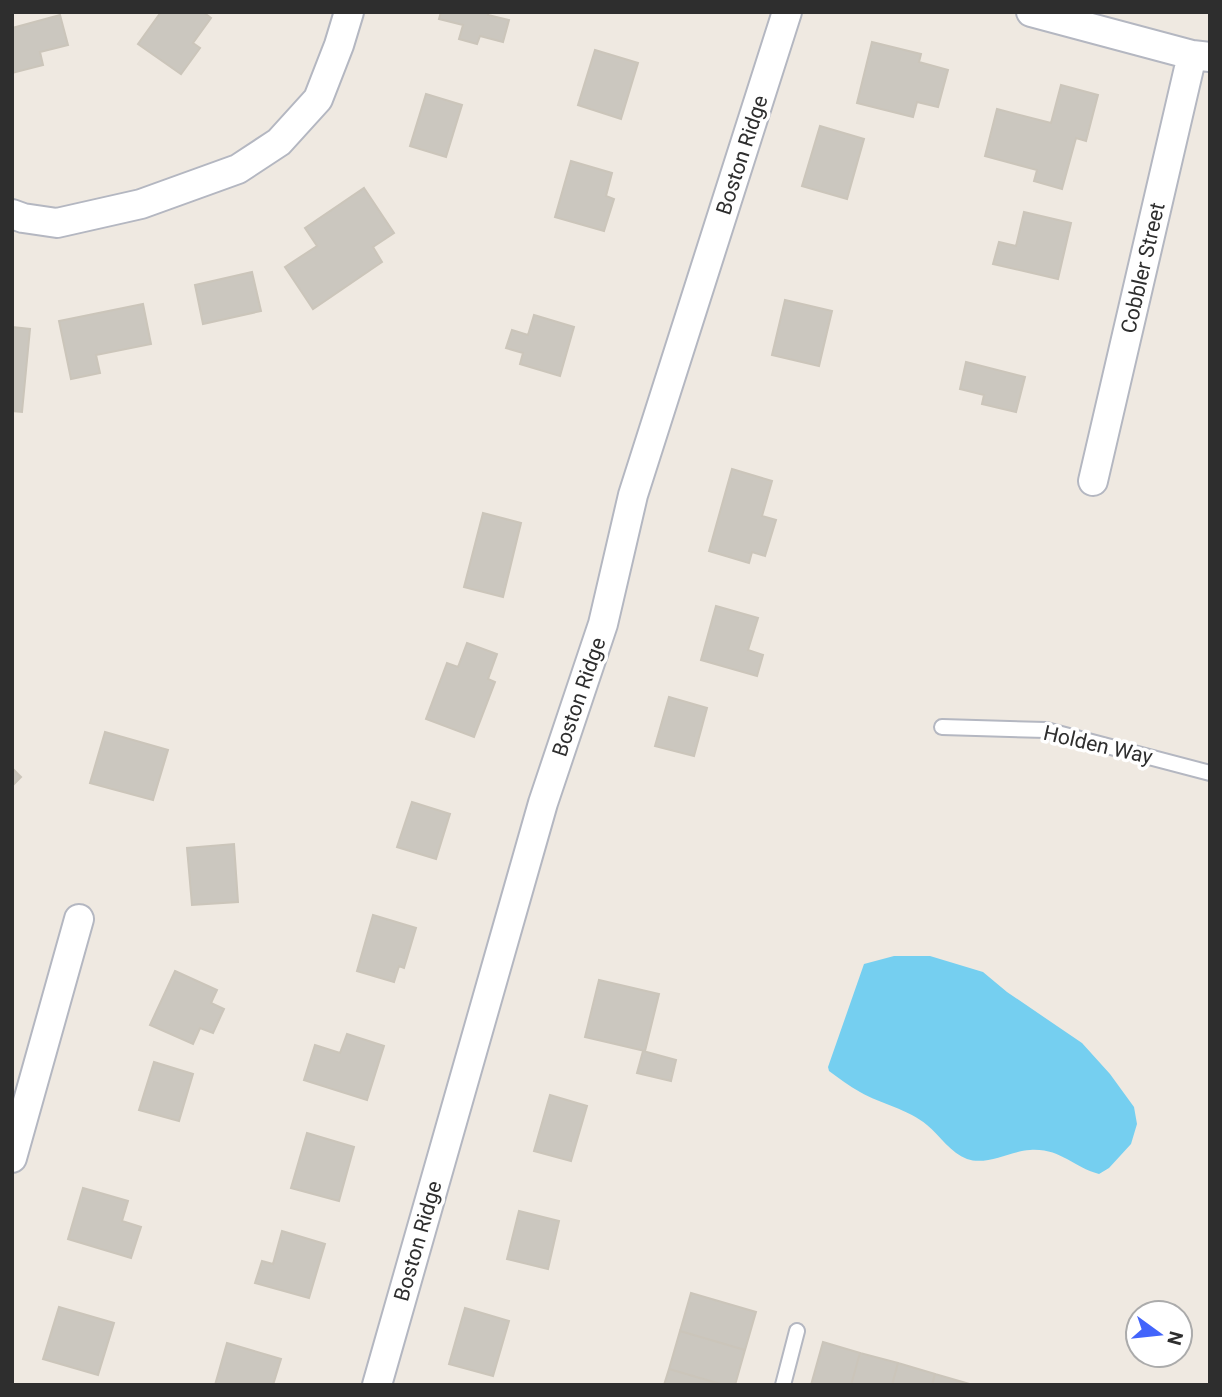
<svg xmlns="http://www.w3.org/2000/svg" width="1222" height="1397" font-family="Roboto,sans-serif">
<style>
.water{fill:#75cff0}
.building{fill:#cbc7bf;stroke:#cbc5ba;stroke-width:2}
.lines{fill:none;stroke-linecap:round;stroke-linejoin:round}
.lane-casing{stroke:#b4b7c1;stroke-width:18}
.street-casing{stroke:#b4b7c1;stroke-width:32}
.lane{stroke:#fff;stroke-width:14}
.street{stroke:#fff;stroke-width:28}
.labels{text-anchor:middle;dominant-baseline:central;stroke-width:7;stroke-linejoin:round;paint-order:stroke}
.street-label{font-size:21px;fill:#2e2e2e;stroke:#fff}
</style>
<rect width="100%" height="100%" fill="#efe9e1"/>
<!-- water -->
<path class="water" d="M894,956h36l53,16 24,20 75,51 28,31 24,33 3,17 -6,20 -22,24 -10,6c-27,-7 -38,-26 -69,-24 -20,1 -43,16 -63,9 -16,-6 -27,-23 -40,-34 -19,-16 -46,-21 -67,-33 -11,-6 -21,-14 -31,-21l-1,-4 36,-103z"/>
<!-- building -->
<path class="building" d="M161,12h42l8,6 -18,25 7,5 -19,26 -43,-30z
M441,12h48l-1,3 21,5 -6,22 -23,-6 -3,8 -18,-5 4,-14 -24,-6z
M60,15l8,30 -28,7 3,13 -31,8v-45z
M872,42l49,12 -2,8 29,8 -10,37 -21,-5 -4,15 -56,-14z
M595,50l43,13 -17,56 -43,-14z
M1061,85l37,10 -12,46 -10,-3 -14,51 -28,-8 3,-11 -52,-14 12,-47 54,14z
M426,94l36,11 -16,52 -36,-11z
M820,126l44,13 -17,60 -45,-13z
M571,161l41,12 -6,23 8,3 -10,32 -49,-14z
M364,188l30,45 -21,14 9,15 -69,47 -28,-42 32,-21 -12,-18z
M1024,212l47,11 -13,56 -65,-15 6,-22 17,4z
M252,272l9,39 -58,13 -8,-39z
M785,300l47,11 -13,55 -47,-11z
M143,304l8,40 -55,11 4,18 -29,6 -12,-58z
M534,315l40,12 -14,49 -40,-12 3,-11 -17,-5 6,-18 16,5z
M12,327l18,2 -8,83 -10,-1z
M966,362l59,15 -9,35 -34,-8 2,-9 -24,-6z
M732,469l40,12 -10,35 14,4 -11,36 -13,-4 -3,11 -40,-12z
M483,513l38,10 -18,74 -39,-10z
M716,606l42,12 -10,32 15,5 -6,21 -56,-16z
M467,643l30,11 -9,25 7,3 -21,55 -48,-18 21,-56 11,4z
M669,697l38,11 -13,48 -39,-10z
M105,732l63,18 -15,50 -63,-17z
M12,768l9,9 -9,9z
M412,802l38,12 -14,45 -39,-12z
M234,844l4,58 -46,3 -5,-57z
M373,915l43,13 -12,40 -5,-2 -5,16 -37,-11z
M175,971l42,19 -6,13 13,6 -11,24 -13,-5 -7,16 -43,-19z
M599,980l60,14 -14,57 -60,-14z
M347,1034l37,12 -17,54 -63,-20 11,-35 25,8z
M643,1051l33,9 -5,21 -34,-8z
M154,1062l39,12 -14,47 -40,-11z
M550,1095l37,11 -16,55 -37,-10z
M307,1133l47,14 -15,54 -48,-13z
M83,1188l45,13 -6,20 19,6 -10,31 -63,-19z
M519,1211l40,10 -11,48 -41,-10z
M282,1231l43,13 -16,54 -54,-15 7,-22 11,3z
M691,1293l65,19 -11,38 -65,-19z
M59,1307l55,16 -16,52 -55,-16z
M465,1308l44,13 -16,55 -44,-12z
M680,1331l65,19 -10,35h-11l-55,-16z
M823,1342l37,11 -9,32h-40z
M227,1343l54,16 -8,26h-58z
M860,1353l38,10 -6,22h-41z
M898,1363l37,11 -3,11h-40z
M669,1369l55,16h-60z
M935,1374l38,11h-41z"/>
<g class="lines">
<defs>
<path id="lane" d="M942,727l104,3 164,43
M783,1385l14,-54"/>
<path id="street" d="M1031,12l161,43 18,2
M12,214l11,4 34,5 84,-19 97,-35 41,-27 39,-43 21,-54 10,-33
M1093,481l99,-426
M12,1158l67,-239
M377,1385l166,-582 60,-179 30,-129 154,-483"/>
</defs>
<!-- lane casing -->
<use href="#lane" class="lane-casing"/>
<!-- street casing -->
<use href="#street" class="street-casing"/>
<!-- lane -->
<use href="#lane" class="lane"/>
<!-- street -->
<use href="#street" class="street"/>
</g>
<g class="labels">
<!-- street labels -->
<g class="street-label">
<text transform="translate(742 155) rotate(-72)">Boston Ridge</text>
<text transform="translate(1143 268) rotate(-77)">Cobbler Street</text>
<text transform="translate(579 697) rotate(-71)">Boston Ridge</text>
<text transform="translate(1098 745) rotate(13)">Holden Way</text>
<text transform="translate(418 1241) rotate(-74)">Boston Ridge</text>
</g>
</g>
<!-- border -->
<rect width="1222" height="1397" fill="none" stroke="#2e2e2e" stroke-width="28"/>
<!-- north arrow -->
<g transform="translate(1159 1334) rotate(105)"><circle r="33" fill="#ffffff" stroke="#ababab" stroke-width="2"/>
<path d="M0-5L12 26L0 18L-12 26Z" fill="#4264fb"/>
<text y="-10" font-size="19" font-weight="bold" text-anchor="middle" fill="#2e2e2e">N</text>
</g>
</svg>
